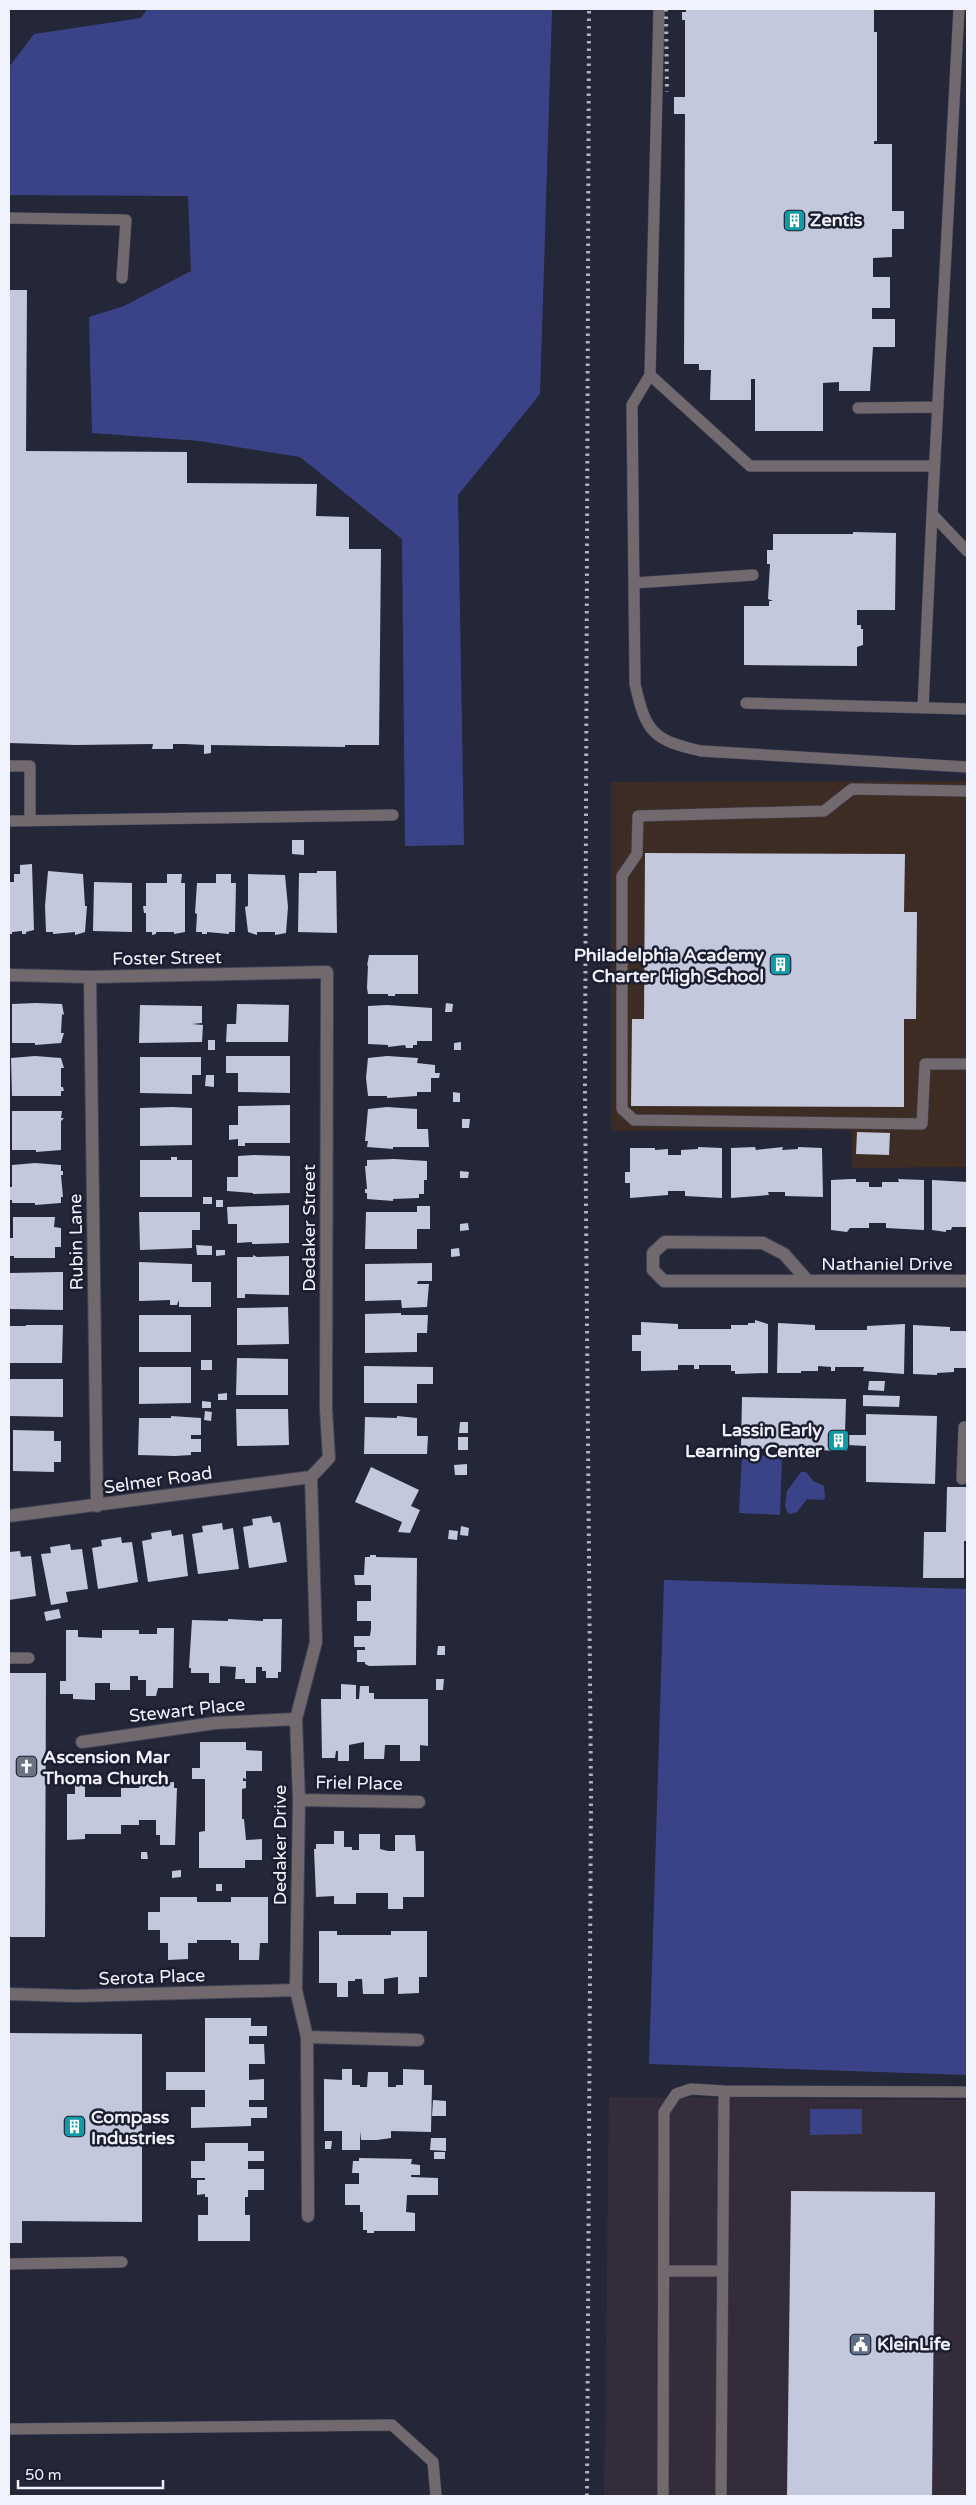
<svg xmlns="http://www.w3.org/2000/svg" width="976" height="2505" font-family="'Varela Round',sans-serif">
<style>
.commercial{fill:#352c3b}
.education{fill:#3d2c23}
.green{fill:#3b4388}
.building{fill:#c3c8dd}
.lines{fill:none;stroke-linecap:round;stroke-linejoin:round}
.service-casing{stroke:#414454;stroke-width:12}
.minor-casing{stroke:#414454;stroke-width:14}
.service{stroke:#72696f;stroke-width:11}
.minor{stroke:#72696f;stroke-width:12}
.rail{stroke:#b0b3c0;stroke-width:4;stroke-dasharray:2.5 5;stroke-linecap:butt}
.labels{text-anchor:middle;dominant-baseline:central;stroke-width:5;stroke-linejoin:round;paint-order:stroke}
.poi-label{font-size:18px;font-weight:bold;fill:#f0f3fe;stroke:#1b1e2e;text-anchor:start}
.street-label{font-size:18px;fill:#f0f3fe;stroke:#1b1e2e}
</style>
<rect width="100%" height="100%" fill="#242738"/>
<!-- commercial -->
<path class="commercial" d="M609,2097l358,3v396h-363z"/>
<!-- education -->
<path class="education" d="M967,781v386l-115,1v-38l-241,1v-349z"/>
<!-- green -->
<path class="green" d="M147,9h405l-12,385 -82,101 6,350 -59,1 -3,-307 -102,-82 -100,-16 -108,-8 -3,-116 35,-11 67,-35 -3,-75 -179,-1v-128l25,-33 107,-16z
M742,1455l40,1 -2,59 -41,-2z
M801,1472h5l7,9 11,5 1,12 -2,2 -16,-1 -10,13 -7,2 -3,-2 -2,-6 2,-15z
M664,1580l303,9v486l-318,-11z
M810,2109h52v25l-52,1z"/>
<!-- building -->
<path class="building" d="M686,9h188v23h3v109h-3v3h18v67h12v18h-12v28l-19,1v19h17v31h-18v11h23v28h-22l-3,44h-31v-9l-16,1v48h-68v-52h-4v21h-41l1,-30h-12v-6h-15l1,-250h-11v-17h11v-77h-3v-8h4z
M9,290h18l-1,161 161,1v31l130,1 -1,32 33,1v32h32l-2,196h-34v2l-134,-2v8l-7,1v-9l-19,-1h-12v5h-21l1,-5 -77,1 -67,-2z
M853,532l43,1 -1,77h-38v15h4v4h2v16l-6,2v19l-113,-1v-59h25v-5h4l-5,-2 2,-35h-3v-14h6v-16h80z
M292,840h12v15l-12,-1z
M645,853l260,1 -1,58h13l-1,107h-12v88l-273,-1 1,-87h12z
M32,864l2,66 -8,2v2h-4v-3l-10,1v2h-3v-52h5v-8h6v-9z
M48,871l35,3 2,32h2l-2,26 -10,3v-3l-22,2v-2h-7l-1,-26z
M317,871h19l1,62 -39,-1 1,-59h18z
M167,874h15l-1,9h4v49l-11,2v-2h-18v2l-4,1v-3h-6v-19h-2l-1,-7h3v-23h21z
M216,874h15v9h5l-1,49h-6v2l-22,-2v2h-5v-2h-6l1,-18 -2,-1 2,-30h19z
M248,874l37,1 3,32 -2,26 -11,2v-3h-18v3l-9,-3 -3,-25 3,-1z
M94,882l38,1v49l-39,-1z
M369,955h49v39h-23v2h-7v-2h-20l-1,-6 1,-23 -1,1z
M36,1003l26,1 2,11 -2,-1 -1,19h3l-3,10 -26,2v-2h-23v-39z
M446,1003l7,1 -1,8h-7z
M237,1004l52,1 -1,37h-62l1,-18h9z
M140,1005l62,1v17l-10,1 11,1 -1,17 -63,1z
M387,1005l45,3v33h-15v4h-4v3h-7l-1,-3 -17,2v-2l-20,-1v-38z
M208,1040h7v10h-7z
M461,1042v8h-7v-7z
M35,1056l26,2 3,10h-3v19h2l1,4h-3v5h-49l-1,-38z
M226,1056h64v37l-52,-1v-19h-12z
M387,1056l31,2 -1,5 18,2v8h5l-1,5h-8v14h-14v4l-30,2v-2h-19l-2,-18 2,-20z
M140,1057h61v18h-9v19l-52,-1z
M206,1075h8v12l-9,-1z
M453,1092l7,1v9h-7z
M290,1105v38h-45v3h-7v-7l-9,1v-15h9v-19z
M172,1107l20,1v37l-52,1v-38z
M387,1107l30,2v20h11l1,18h-36v2l-26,-2 1,-6h-3l3,-32z
M12,1111h50l-1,7h3l-3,3v29l-25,2v-2h-24z
M462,1119h8l-1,9h-7z
M857,1132l33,1 -1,22 -33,-1z
M698,1147l24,1v50l-37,-2v-5h-17v4l-38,3v-15h-5v-11h5v-24h25v2l13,-1v6h13v-5l17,-1z
M755,1147l1,3 27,-3 -1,3 16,-1v-2l24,1 1,49 -38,-1v-4h-17l1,3 -38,3v-50z
M254,1155l36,1v37l-37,1v-1l-26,-2v-14h11v-21z
M171,1157h6v3h15v37h-52v-37h31z
M394,1159l33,2v19h-3v14h-5v4l-26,1v2l-26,-2v-6h-2v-4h2l-2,-23h2v-6z
M35,1163l26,2v6h2v4h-2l2,22h-2v6l-26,2v-2h-23v-3h-3v-13h3v-22z
M460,1171l9,1 -1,6h-8z
M851,1179h5v3h13v5h13v-5h17l-1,-3 26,1v50l-38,-2v-5h-17v5h-19l-3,4 -16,-2v-50z
M932,1180l35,2v45h-15l-1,3h-5v2l-14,-2z
M203,1197h9v7h-9z
M216,1200h7v7h-7z
M289,1205v38l-32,1h-5v-2l-15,1v-19h-9l-1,-17z
M417,1206h13v23h-13v20h-52l1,-37h51z
M139,1212h61v18h-8v18l-52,2z
M13,1217h42l-1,10 7,1v19h-6v11h-41v-2h-5v-18h4z
M468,1223l1,7 -9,1v-7z
M196,1245l16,1v9h-15z
M459,1248l1,8 -9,1v-8z
M216,1250h9v5l-9,1z
M253,1255l4,2 32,-1v39l-44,-1v4h-8v-41h16z
M139,1262l53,2v18h19v25h-32v-7l-2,5h-7v-5l-31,1z
M432,1263v18h-14l-1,3h12l-2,23 -25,1 -1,-8 -36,1v-37z
M60,1272h3v38l-53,-1v-36z
M288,1307l1,37 -52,1v-37z
M401,1313v2h27l-1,18h-10v19l-52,1v-39z
M139,1315h52v37h-52z
M755,1320l13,4v49l-33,1v-3h-4v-6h-32v4h-5v-4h-16v5l-37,1v-20h-9v-16h9v-13l37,2v5h53v-4h17v-2h7z
M778,1323l37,2v5h52v-4l38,-2 -1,50 -41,-3 1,-4h-29v4h-4v-4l-13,-1v5h-17v2h-24z
M26,1325h37l-1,38h-52v-37h16z
M913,1325l37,2v4h17v37h-13v4l-17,1v2l-24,-1z
M237,1358l51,1v36h-52z
M201,1360h11v10h-11z
M364,1366l69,1v17h-16v19h-53z
M139,1367h52v36l-52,1z
M9,1379h54v38l-53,-1z
M869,1381h16l-1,10 -16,-1z
M227,1393v7h-9v-6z
M863,1395l37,1 -1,11 -36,-1z
M742,1397l104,2 -1,36h21v-21l71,2 -2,68 -69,-2v-36l-19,-1v6l-106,-3z
M202,1401l9,1v6h-9z
M236,1409h52l1,36 -52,1z
M205,1411l7,1 -1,9 -7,-1z
M171,1416l30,2v17h-10v4h10v13h-10v3l-16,1 -37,-1 1,-37h32z
M397,1416l20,2v18h11l-1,18h-63l1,-37 32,1z
M460,1422h8v11h-9z
M13,1430l41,1v10h7v21h-7v10l-41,-1z
M458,1437h10v13h-10z
M467,1464v11h-12l-1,-10z
M371,1467l48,23 -8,16 9,4 -10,23 -12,-1 4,-10 -47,-20z
M947,1487h20v54h-3v37h-41l1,-46h22z
M271,1516l2,7 7,-1 7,40 -38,6 -6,-41 10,-2 -1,-6z
M222,1523l1,7 10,-2 6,41 -41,5 -6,-40 11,-2 -1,-6z
M461,1526l8,2 -1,8 -8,-1z
M171,1530l1,6 11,-2 5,42 -40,6 -6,-41 10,-2 -1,-6z
M449,1530l9,1 -1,9 -9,-1z
M121,1537l1,6 10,-1 6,40 -40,7 -6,-41 10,-2 -1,-6z
M70,1544l1,6 11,-1 6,40 -22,3 2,10 -17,3 -10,-51 10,-1 -1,-6z
M20,1551l1,6 10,-1 5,40 -27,4v-48z
M370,1555h6v2l41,1 -1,107 -47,1 -4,-2v-2h-8v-12h8v-3h-11v-11h16l1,-7v-8h-14v-20h14v-16h-16l-1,-10h10l1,-18h5z
M59,1609l2,9 -15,3 -2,-9z
M228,1619l35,2v-2h19l-1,53h-3v6h-12v-7h-4v-4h-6v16h-11v-4h-10l1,-12 -16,-1v17h-11v-10h-18v-5h-2l3,-48 36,1z
M157,1628h17l-1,60h-15l-2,8h-10v-16h-8v-4h-8v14h-20v-7h-15v17l-22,-1v-5h-13v-13h6v-51h12v7l24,1v-8h37v4h18z
M438,1646h7v9h-8z
M9,1673h37l-1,264h-36z
M436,1679h8l-1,11h-7z
M341,1684l15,1v14h3l1,-13h9v7h5v6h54v47l-8,-1v16h-20v-16h-15l-1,14h-20v-17l-15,3v16h-11v-10h-2l-1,7h-13l-1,-59h20z
M200,1742h46v8l16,1v20h-16v8l-3,-1v3h3v7l-4,1v30h2l2,21 16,-1v21h-17v8h-46v-36l6,-1v-52h-13v-11h8z
M75,1778h10v19h36v-9h18v-4l35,-2v6h3l-2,57h-15v-10h-4v-15h-17v5h-18v9h-36v5l-18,1v-46h8z
M334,1831h10v16h8v3h7v-16h21v15l8,2h7v-16h20l1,16h8v46h-21v12h-15v-16h-32v11h-22v-8l-18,1 -2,-48h2v-5h18z
M141,1852h6l1,7h-7z
M181,1870v7l-9,1v-7z
M216,1884h6v7h-6z
M160,1897h37v5h34v-5h37v46h-8l-1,17h-20v-17h-8v-3h-34v3h-9v16l-20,1v-17h-8v-13h-12v-18h12z
M319,1931h18v4h54v-4h36v46h-8v16l-21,1v-17l-14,2v15h-21l-1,-15h-7v2h-7v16h-11v-14h-18z
M205,2018h46v8h16v10h-18v8h15l1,20h-16v16l15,-1v21h-15v7h18v11h-16v8l-60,2v-21h14v-17h-39v-18h39z
M9,2033l133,1v188l-120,-1v22h-13z
M342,2069h10v16h8v2h7l1,-15h20v15h8v-2h7v-16l21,1v15h8l-1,47 -40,-1v7l-14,2h-16l-1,-9v19h-18v-19h-18v-52l18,1z
M433,2100l13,1v15h-14z
M431,2138h15v13l-16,-1z
M325,2141h7l-1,8h-6z
M205,2143h43v8h16v10h-16v8h16v21h-16v7h-3v18h5v26h-52v-26h10v-18h-3v-3l-8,1v-15h8v-2h-14v-17h14z
M434,2152h11v7h-11z
M359,2158l53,1 -1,5 9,1v10h-9v2l27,1v17h-31l-1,17 9,1v18h-41v2h-7v-3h-4v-18h-3v-7h-15v-21h14v-11h-7l1,-12h6z
M791,2191l144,1 -3,304h-145z"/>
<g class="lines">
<defs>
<path id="service" d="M659,9l-9,366 100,91h184
M959,9l-27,505 35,37
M9,218l117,2 -4,58
M650,375l-18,30 3,279c11,49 18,56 66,67l266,16
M858,408l80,-1
M634,583l119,-8
M746,703l221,6
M923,708l9,-194
M9,766h21v55
M967,791l-115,-2 -28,22 -186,5 -1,38 -15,22v233l12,11 288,4 3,-60h42
M9,821l384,-6
M962,1479l2,-52h3
M9,1658h20
M724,2091l243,1
M9,2264l113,-2
M664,2271h59
M9,2429l383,-4 41,37 3,34
M663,2496l1,-384 12,-18 15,-5 33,2 -3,405"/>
<path id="minor" d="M9,975l81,2 237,-5 -1,437 3,49 -18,19
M90,977l7,529
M808,1281l-24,-27 -21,-11 -98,-1 -12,11v17l11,11h303
M9,1516l302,-39
M82,1742l133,-19 81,-4
M299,1800l120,2
M9,1994l68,2 219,-6
M307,2037l111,3
M308,2216l-1,-179 -11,-47 3,-190 -3,-81 20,-77 -5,-165"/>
</defs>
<!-- service casing -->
<use href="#service" class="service-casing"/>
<!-- minor casing -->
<use href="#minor" class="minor-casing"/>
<!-- service -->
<use href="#service" class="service"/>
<!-- minor -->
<use href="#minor" class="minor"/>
<!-- rail -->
<path class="rail" d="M666,9l1,83
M587,2496l4,-702 -6,-705 4,-1080"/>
</g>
<!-- icons -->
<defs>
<symbol id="building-square" viewBox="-11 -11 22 22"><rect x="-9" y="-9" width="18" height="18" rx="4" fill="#0f9aa8" stroke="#1b1e2e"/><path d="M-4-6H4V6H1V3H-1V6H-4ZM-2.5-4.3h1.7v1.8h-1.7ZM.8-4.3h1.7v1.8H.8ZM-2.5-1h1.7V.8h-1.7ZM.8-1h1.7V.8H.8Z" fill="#fff"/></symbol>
<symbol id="church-square" viewBox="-11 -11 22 22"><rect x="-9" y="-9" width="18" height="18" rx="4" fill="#6b7280" stroke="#1b1e2e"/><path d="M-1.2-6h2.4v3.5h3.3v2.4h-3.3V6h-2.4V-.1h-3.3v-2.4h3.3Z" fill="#fff"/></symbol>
<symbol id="civic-square" viewBox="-11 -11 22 22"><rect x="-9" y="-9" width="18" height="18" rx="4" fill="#5c6f8a" stroke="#1b1e2e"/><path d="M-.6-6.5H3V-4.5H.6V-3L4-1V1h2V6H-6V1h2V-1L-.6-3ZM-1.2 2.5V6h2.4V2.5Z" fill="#fff"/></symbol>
</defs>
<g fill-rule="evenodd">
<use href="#building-square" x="782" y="208" width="25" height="25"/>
<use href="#building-square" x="768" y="952" width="25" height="25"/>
<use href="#building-square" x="826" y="1428" width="25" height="25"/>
<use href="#church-square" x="14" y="1754" width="25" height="25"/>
<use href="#building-square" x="62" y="2114" width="25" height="25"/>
<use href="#civic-square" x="848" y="2332" width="25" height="25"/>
</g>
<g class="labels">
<!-- poi labels -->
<g class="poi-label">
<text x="810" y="220">Zentis</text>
<text x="764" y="955" text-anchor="end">Philadelphia Academy<tspan x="764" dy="21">Charter High School</tspan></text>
<text x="822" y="1430" text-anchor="end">Lassin Early<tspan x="822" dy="21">Learning Center</tspan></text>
<text x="43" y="1757">Ascension Mar<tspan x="43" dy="21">Thoma Church</tspan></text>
<text x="91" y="2117">Compass<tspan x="91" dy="21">Industries</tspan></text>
<text x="877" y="2344">KleinLife</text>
</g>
<!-- street labels -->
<g class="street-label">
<text transform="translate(167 958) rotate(-1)">Foster Street</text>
<text transform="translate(309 1228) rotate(-90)">Dedaker Street</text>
<text transform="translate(76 1242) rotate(-91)">Rubin Lane</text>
<text x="887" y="1264">Nathaniel Drive</text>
<text transform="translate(158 1480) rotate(-8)">Selmer Road</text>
<text transform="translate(187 1710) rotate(-6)">Stewart Place</text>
<text transform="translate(359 1783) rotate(1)">Friel Place</text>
<text transform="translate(280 1845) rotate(-90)">Dedaker Drive</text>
<text transform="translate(152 1977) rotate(-2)">Serota Place</text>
</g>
</g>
<!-- border -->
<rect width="976" height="2505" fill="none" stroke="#f0f3fe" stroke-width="20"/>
<!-- scale -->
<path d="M18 2480v8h145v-8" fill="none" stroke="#f0f3fe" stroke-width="2.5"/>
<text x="25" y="2480" font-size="15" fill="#f0f3fe" stroke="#1b1e2e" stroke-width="4" paint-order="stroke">50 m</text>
</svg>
